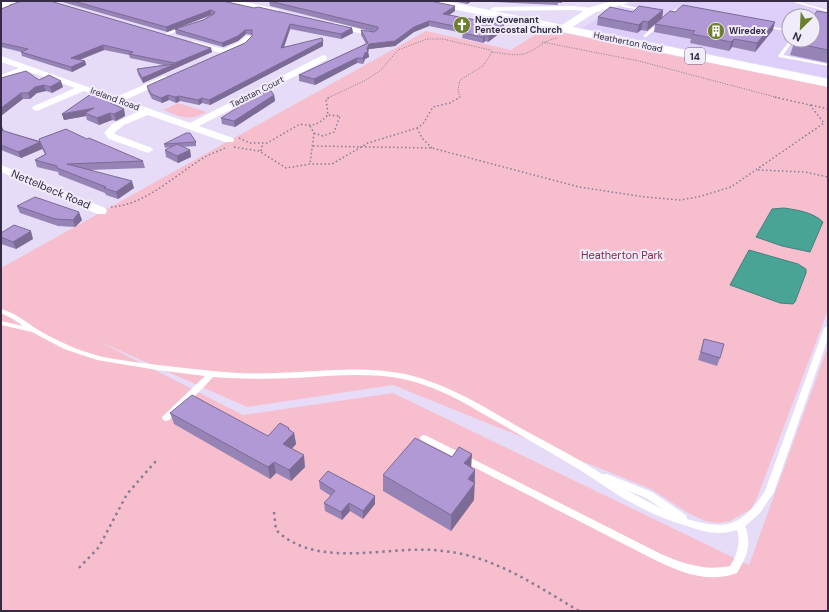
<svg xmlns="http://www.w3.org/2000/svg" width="829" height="612" font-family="'DM Sans',sans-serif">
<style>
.built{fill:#decefa;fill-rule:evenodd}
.green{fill:#f7bfcd}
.water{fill:#49a496;stroke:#43807d}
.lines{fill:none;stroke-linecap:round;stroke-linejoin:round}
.path-far2{stroke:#867c96;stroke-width:1;stroke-dasharray:1 1.5;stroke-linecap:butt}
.path-far1{stroke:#867c96;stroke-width:1.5;stroke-dasharray:1.5 2.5;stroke-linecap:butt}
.path{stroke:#867c96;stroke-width:2.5;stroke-dasharray:2.5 4;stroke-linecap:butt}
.lane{fill:#fff;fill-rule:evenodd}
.street{fill:#fff;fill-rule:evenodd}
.secondary{fill:#fff;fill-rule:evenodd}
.primary{fill:#fff;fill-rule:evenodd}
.wall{fill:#9784b7}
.shaded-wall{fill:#7b6b95}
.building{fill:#b099d5;stroke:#7b6b95}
.labels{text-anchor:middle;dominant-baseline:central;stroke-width:4;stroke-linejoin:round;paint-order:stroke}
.far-poi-label{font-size:9px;font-weight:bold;fill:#352b44;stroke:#f1ecf9;text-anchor:start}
.far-street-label{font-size:9px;fill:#352b44;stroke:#f1ecf9}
.shield{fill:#f1ecf9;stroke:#6d657a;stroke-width:1}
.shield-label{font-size:10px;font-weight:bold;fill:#352b44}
.street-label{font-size:11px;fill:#352b44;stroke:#f1ecf9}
.park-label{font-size:11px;fill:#7f2a48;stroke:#f1ecf9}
</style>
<rect width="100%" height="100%" fill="#e6dcf7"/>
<!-- built -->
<path class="built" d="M644,1h153l31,8v69l-246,-50 31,-19zM789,16h24v24h-24z"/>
<!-- green -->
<path class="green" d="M544,29l284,58v223l-71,188 -6,11 -21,12 -12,2 -13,-2 -17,-8 -37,-24 -258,-104 -146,22 -149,-66 145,74 150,-22 356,172 79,-219v265h-827v-343l425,-237 85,19z
M178,103l29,9c-21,10 -24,5 -44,-2z"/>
<!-- water -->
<path class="water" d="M784,208c13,2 29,4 39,14l-13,30 -28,-6 -26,-9 16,-28z
M749,250l49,14 8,5v4l-11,29 -2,2 -13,-1 -50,-18z"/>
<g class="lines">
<!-- path-far2 -->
<path class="path-far2" d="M542,42l97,19 140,37
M492,52c10,1 25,5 35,1 12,-5 17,-13 31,-15
M328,98l36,-17 16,-10 18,-21 29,-11h16l47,11 2,2 -9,14 -23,14 -2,10 2,7 -2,1"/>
<!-- path-far1 -->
<path class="path-far1" d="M811,105l17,4
M310,126l4,7 -4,31
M417,128l5,10 10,10
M314,133l9,3 11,-4 6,-16 -12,-1
M239,138l11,5h17l33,-19c13,3 19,0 28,-9l-2,-16 4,-2
M313,146l119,2 147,39 66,10 35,3 18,-3 33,-10 93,-64 -14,-18 -36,-8
M234,147l25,4 27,17 24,-4h22l36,-21 49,-15 6,-4 10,-17 17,-4 10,-6
M261,151l2,-8
M758,170l47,2 23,5
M111,207c35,-2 65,-33 94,-50 7,-4 14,-6 20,-9"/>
<!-- path -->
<path class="path" d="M274,512l2,18c34,33 88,22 131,20 19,-1 36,0 55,4 42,9 80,35 117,57
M79,568l20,-21 28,-53 29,-33"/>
<!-- lane -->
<path class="lane" d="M616,1h2l7,4 22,5 -2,1 -22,-4 -7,-4z
M790,1h6l32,9v2z
M675,9l14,3 -2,1 -10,-2 -31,26h-2v-2z
M763,25l17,3 2,1 -2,1 -16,-3h-1z
M182,27l3,1 -20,8 -3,-1z
M790,40h4l-11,15 45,9v2l-49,-9 -1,-1z
M1,309c15,4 26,14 39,22 21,12 44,22 68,27 35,6 70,9 105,13 20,2 41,3 61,2 43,-1 88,-8 131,1 44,10 81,34 119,56 26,14 53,28 78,44h5l45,18 34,23 1,4c40,12 55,7 78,-28l59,-163 4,-2v12l-54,154 -14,21 -15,13c7,19 2,30 -8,47 -29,11 -57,-1 -82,-13l-234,-120 -1,-2 1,-2 3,-1 3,1 234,118c23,10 44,17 69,12 7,-11 11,-23 7,-36 -18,6 -33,2 -50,-4 -25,-7 -47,-18 -69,-31 -13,-8 -25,-17 -38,-25 -33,-20 -68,-40 -102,-59 -23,-14 -48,-26 -75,-32 -35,-7 -72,-3 -108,-1 -27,1 -55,1 -82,-1l-9,10 -35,33 -3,1 -3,-1 -1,-2 1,-2 42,-40 -48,-6 -60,-10 -33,-11 -32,-17 -31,-7v-4l22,5 -10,-7 -12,-6zM624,489l22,9 18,12z"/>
<!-- street -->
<path class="street" d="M7,1h8v3l-14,5v-4l6,-2z
M227,1h13l38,8 1,2 -4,2 -47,-10z
M574,6l18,2 4,2 -4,2 -18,-2 -80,1 -4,-2 4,-2z
M332,23h3l38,9 4,2 -4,2 -41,-9z
M246,36h3l4,2 -8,8 -20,8 -35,-9 -1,-2 4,-2 31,8 15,-7z
M323,55l3,1 1,2 -1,2 -127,66 34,12 1,2 -1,2h-8l-77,-27 -24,10 -10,8 3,2 35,13 1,2 -5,3 -39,-14 -5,-6 8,-9 27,-13 -55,-20 -47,20 -3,-1 -2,-2 2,-2 41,-18 -48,-17 -26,10v-6l18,-7 -18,-6v-6l115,41 48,-21 3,1 1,2 -1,2 -42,19 65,23z
M1,165l104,43 2,3 -2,3h-8l-96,-42z"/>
<!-- secondary -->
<path class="secondary" d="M612,1h16l-1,2 -31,9 -30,19 -4,1 -6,-3 32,-21z"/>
<!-- primary -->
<path class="primary" d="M1,1h13l-2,2 -11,3z
M422,1h23l383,78v8l-400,-83z"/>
</g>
<!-- wall -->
<path class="wall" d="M59,1h167v1l28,6 98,20 1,5 -12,6 -51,-10 -6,18 39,-6v5l-113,59 -8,-2 -3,2 -19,-4 -4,2 -7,-3 -7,3 -10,-4 -4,-8 -1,-5 98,-43 7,-7v-1l-6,-1 -8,7 -15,6 -47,-13 -1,-5 28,-9 9,-5h-1l-44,17z
M269,1l186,5v5l-6,4 55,10v5l-16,12 -3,-1 -2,2 -21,-5 1,-5 -34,-7 -15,6 -19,14 -26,3 -1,2 1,6 -4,2 -2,5 -6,-1 -42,22 -16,-4v-6l67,-31 -5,-9v-5l13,2 -104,-26z
M452,1h110v2h-4v2l-86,-4 -5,3z
M10,5l201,43 1,4 -69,31 -5,-9 -1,-5 26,-4 -33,-7 -1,-3 -25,-5 -24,10 5,1 1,4 -14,7 -50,-16 -1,-4 -20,-5v-38l9,-3z
M663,10l-1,8 111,12 -18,22 -23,-5 -3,4 -39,-8 1,-4 -37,-7 1,-8 -8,7 -6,-1 -4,3 -40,-8 1,-8 35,-5z
M828,13v50l-38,-8 4,-12z
M1,78l38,2 24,7 -11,6 -6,-2 -9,2 -7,6h-7z
M274,95l1,6 -40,26 -13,-3 -1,-6z
M124,109l1,7 -9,5 -4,-1 -13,5 -12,-5 -1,-4 -22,4 -2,-6z
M1,127h1l2,4 36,10 47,-2 56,22 2,7 -55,2 44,18 -16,11 -12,-4 -1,-2 -46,-18 -1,-3 -21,-5 -2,-7 10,-6 -3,-5 -21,9 -20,-8z
M196,142v4l-14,1 8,3 1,7 -13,6 -12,-6 -1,-7 6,-3 -6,1 -1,-4z
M17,206l65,14 -7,7 -17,-1 -38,-13z
M1,233l32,6 -17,10 -15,-5z
M704,339l16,19 -3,8 -19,-6z
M170,413l98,23 21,-6 5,3 2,11 -4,5 13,18 -14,14 -15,-8 -6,6 -96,-55z
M471,467l4,3 -1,30 -23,31 -68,-40v-16z
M319,481l56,23 -12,15 -13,-8 -8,9 -17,-9 -1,-8 7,-7 -11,-7z"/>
<!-- shaded-wall -->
<path class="shaded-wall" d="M467,1h5l-5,3z
M455,6v5l-12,8v-5z
M211,10v5l-44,17 -1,-5z
M663,10l-1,8 -15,13 1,-9z
M429,21v5l-15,6 -19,14 -26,3 -1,3 1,5 -4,2 -2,5v-6l6,-14z
M643,21l-2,9 -4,3 2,-8z
M775,22l-2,8 -18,22 2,-9z
M290,24v5l-8,24 -1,-5z
M504,25v5l-16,12 1,-6z
M352,28l1,5 -12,6v-5z
M245,30l1,4 -8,7 -15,6 -1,-4z
M485,36v5l-2,2v-6z
M734,39l-2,8 -3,4 2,-9z
M323,41v5l-113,59 -1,-5z
M103,45l1,5 -31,12 -2,-4z
M211,48l1,4 -36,16 -1,-5z
M357,58v5l-42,22 -1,-6z
M85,61l1,4 -14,7 -1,-5z
M175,64l1,4 -33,15 -1,-5z
M61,81l2,6 -11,6 -2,-6z
M44,85l2,6 -9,2 -7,6 -2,-6 7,-6z
M21,93l2,6 -22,17v-8z
M168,95l1,5 -7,3 -1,-5z
M274,95l1,6 -40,26 -1,-6z
M179,96l1,5 -4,2 -1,-6z
M202,98v5l-3,2 -1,-5z
M94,108l-9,5 1,3 -22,4 -2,-6z
M124,109l1,7 -9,5 -2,-7z
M110,113l2,7 -13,5 -2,-7z
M2,127l3,7 -4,1v-7z
M40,142l2,7 -21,9 -3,-6z
M190,150l1,7 -13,6 -1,-7z
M132,181l2,7 -16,11 -2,-7z
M79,212l3,8 -7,7 -2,-7z
M31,231l2,8 -17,10 -3,-7z
M289,428l1,9 4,-4 2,11 -11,11 -2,-11 5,-15z
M472,454l-1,16 -7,-7z
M304,455l1,12 -14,14 -2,-11z
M274,462l2,11 -6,6 -2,-12z
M475,470l-1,30 -23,31v-16l17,-36z
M375,496v8l-12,15v-8z
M349,503l1,8 -8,9 -1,-8z"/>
<!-- building -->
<path class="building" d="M22,1h28l161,47 -36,15 -46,-9 4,-2 -30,-7 -32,13 14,3 -14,6 -50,-15 7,-3 -27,-6v-34l10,-4h-1z
M73,1h150l31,7 4,-1 94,21 -11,6 -51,-10 -9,24 41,-10 1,3 -114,59 -7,-2 -4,2 -19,-4 -4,1 -7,-2 -7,3 -10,-4 -4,-8 98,-43 7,-7v-6h-7l-7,6 -16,7 -47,-14 28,-9 11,-6 1,-2 -4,-2 -45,17z
M269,1h161l25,5 -12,8 61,11 -15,11h-4l-2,1 -21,-4 7,-4 -40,-8 -15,6 -19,14 -26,3 -2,5 1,3 -3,1 -2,5h-6l-43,21 -15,-4 69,-32 -7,-13 13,2 4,-3v-2z
M683,5l92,17 -18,21 -23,-4 -3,3 -39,-8 3,-3 -40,-7 15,-13 5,1z
M639,6l24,4 -15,12 -5,-1 -4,4 -41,-8 12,-10 23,5z
M817,11l11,2v37l-34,-7 2,-3h17v-23z
M175,64l-33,14 -5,-9z
M26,71l13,9 10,-5 12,6 -11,6 -6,-2 -9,2 -7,6h-7l-20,15v-30z
M269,88l5,7 -40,26 -13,-3z
M91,94l33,15 -10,5 -4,-1 -13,5 -12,-5 9,-5 -32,6z
M66,129l21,10 2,-1 54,23 -76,3 65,17 -16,11 -12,-4 2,-1 -49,-19v-2l-22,-6 11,-6 -6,-12 -22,10 -17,-7v-15l39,12 -1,-3z
M186,133h4l6,9 -32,2z
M177,144l13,6 -13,6 -12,-6z
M35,197l44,15 -6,8 -18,-1 -38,-13z
M14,225l17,6 -18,11 -12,-5v-4z
M704,339l20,5 -4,14 -19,-6z
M192,395l76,41 12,-13 9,5 -1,1 6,4 -11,11 21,11 -15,15 -15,-8 -6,5 -98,-54z
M415,438l37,19 7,-10 13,7 -8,9 11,7 -7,9 7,4 -24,32 -68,-40z
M328,471l47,25 -12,15 -14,-8 -8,9 -17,-9 11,-12 -16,-10z"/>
<!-- icons -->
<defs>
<symbol id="church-disc" viewBox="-11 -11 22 22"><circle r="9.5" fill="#6c8030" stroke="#f1ecf9"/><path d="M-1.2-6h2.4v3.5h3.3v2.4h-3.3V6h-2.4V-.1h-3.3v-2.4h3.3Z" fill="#fff"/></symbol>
<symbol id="building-disc" viewBox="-11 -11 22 22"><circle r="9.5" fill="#6c8030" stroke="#f1ecf9"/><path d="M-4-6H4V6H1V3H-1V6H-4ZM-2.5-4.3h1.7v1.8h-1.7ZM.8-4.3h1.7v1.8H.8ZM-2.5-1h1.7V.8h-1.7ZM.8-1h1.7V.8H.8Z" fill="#fff"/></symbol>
</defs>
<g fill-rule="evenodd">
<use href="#church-disc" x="452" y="15" width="20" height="20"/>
<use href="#building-disc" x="706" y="21" width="20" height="20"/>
</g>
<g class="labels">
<!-- far-poi labels -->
<g class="far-poi-label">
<text x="475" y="20">New Covenant<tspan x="475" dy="10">Pentecostal Church</tspan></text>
<text x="729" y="31">Wiredex</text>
</g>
<!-- far-street labels -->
<g class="far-street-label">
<text transform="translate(628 42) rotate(12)">Heatherton Road</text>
<text transform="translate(257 92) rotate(-27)">Tadstan Court</text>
<text transform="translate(115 99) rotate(20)">Ireland Road</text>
</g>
<!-- shield labels -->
<rect class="shield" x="685" y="48" width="20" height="16" rx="3"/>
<g class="shield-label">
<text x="695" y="56">14</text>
</g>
<!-- street labels -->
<g class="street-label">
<text transform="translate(51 189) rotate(23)">Nettelbeck Road</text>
</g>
<!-- park labels -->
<g class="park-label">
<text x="622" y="255">Heatherton Park</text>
</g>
</g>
<!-- border -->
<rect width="829" height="612" fill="none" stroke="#352b44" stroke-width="4"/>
<!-- north arrow -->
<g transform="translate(801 28) rotate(204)"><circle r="19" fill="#f1ecf9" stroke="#a69fb1"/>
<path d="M0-3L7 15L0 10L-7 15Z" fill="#6c8030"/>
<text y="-6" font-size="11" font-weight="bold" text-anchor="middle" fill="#352b44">N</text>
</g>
</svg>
